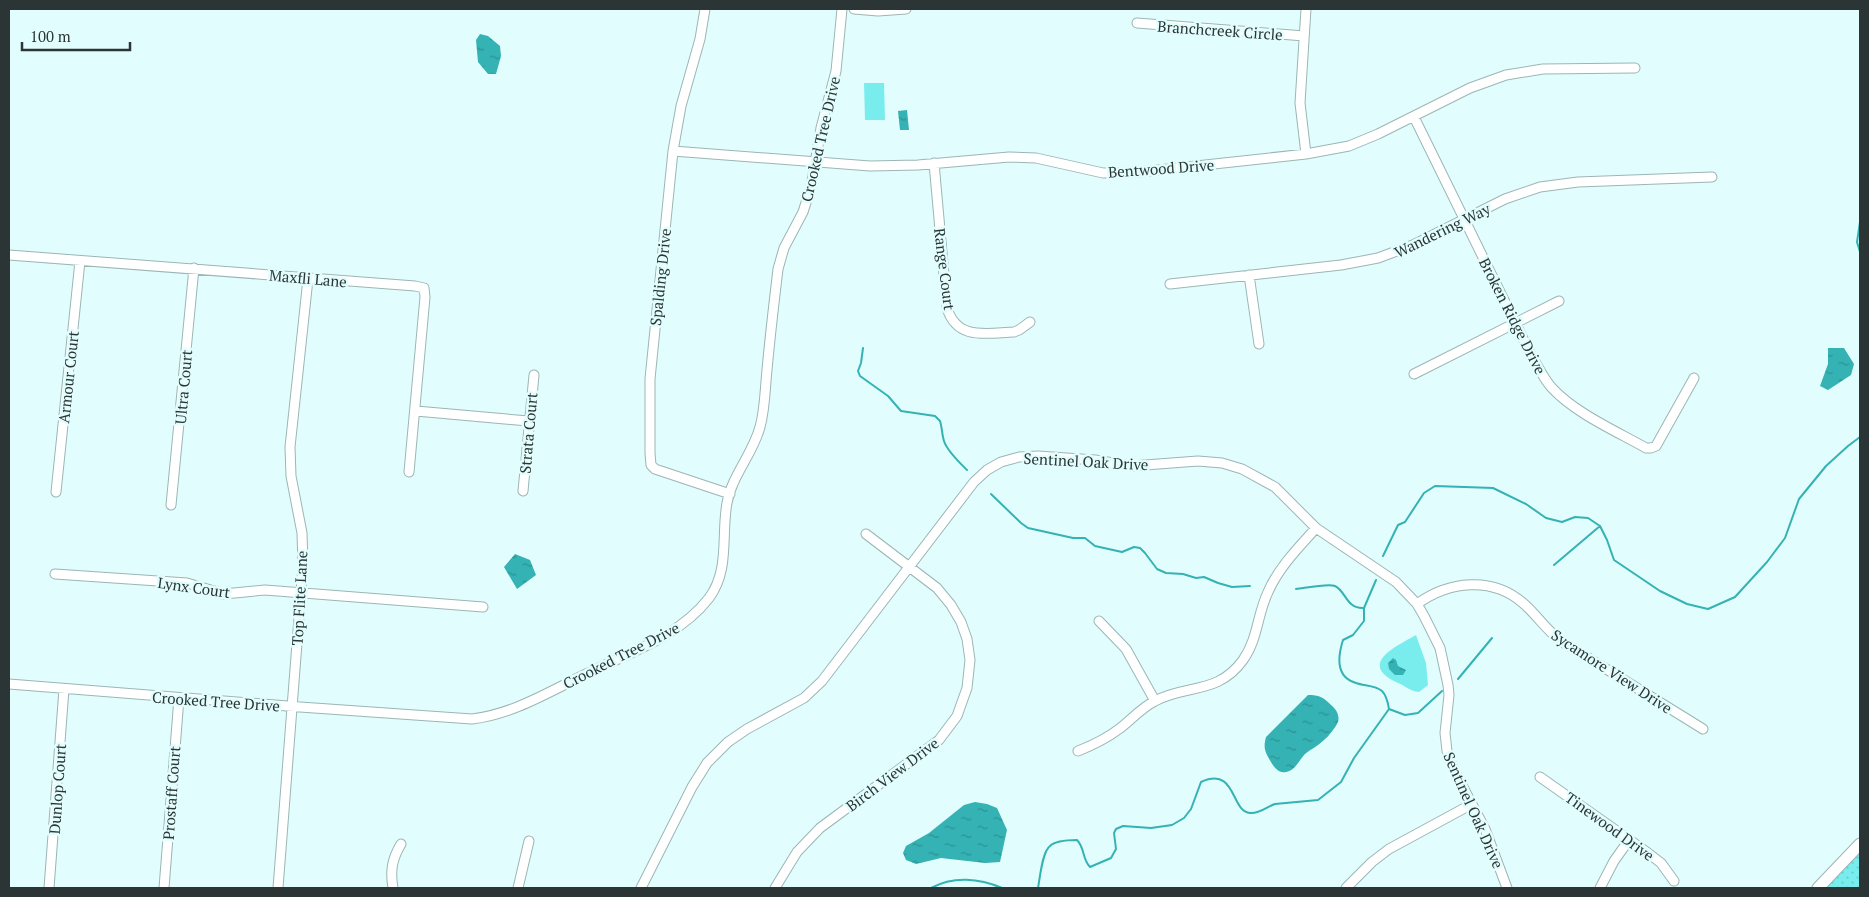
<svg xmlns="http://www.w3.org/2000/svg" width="1869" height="897" font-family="'PT Serif',serif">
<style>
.green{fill:url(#green-dots)}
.pitch{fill:#79edee}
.water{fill:url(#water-ripples)}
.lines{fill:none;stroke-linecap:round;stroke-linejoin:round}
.stream{stroke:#34b2b4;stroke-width:2}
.street-casing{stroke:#9cb5b5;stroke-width:11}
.secondary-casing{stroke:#9cb5b5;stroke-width:13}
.street{stroke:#fff;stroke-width:9}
.secondary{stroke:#fff;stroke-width:11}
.labels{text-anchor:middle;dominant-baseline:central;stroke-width:5;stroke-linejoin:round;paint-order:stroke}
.street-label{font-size:15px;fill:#2b3535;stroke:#e2fdfd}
</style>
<defs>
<pattern id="green-dots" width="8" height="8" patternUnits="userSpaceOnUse" patternTransform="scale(1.25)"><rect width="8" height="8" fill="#79edee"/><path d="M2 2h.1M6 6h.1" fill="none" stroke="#69cccd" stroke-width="1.8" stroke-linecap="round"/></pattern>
<pattern id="water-ripples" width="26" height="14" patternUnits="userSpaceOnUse" patternTransform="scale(1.25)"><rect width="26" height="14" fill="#34b2b4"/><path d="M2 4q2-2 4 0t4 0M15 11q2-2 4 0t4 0" fill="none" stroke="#2c9293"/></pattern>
</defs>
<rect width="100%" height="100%" fill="#e2fdfd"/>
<!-- green -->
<path class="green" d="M1860,844v44h-42z"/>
<!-- pitch -->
<path class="pitch" d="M864,83h20l1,37h-20z
M1416,635l10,28 2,22 -9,7c-10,-1 -13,-6 -21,-9 -42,-19 -1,-37 18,-48z"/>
<!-- water -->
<path class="water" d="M480,34l8,2 12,10 1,10 -5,18h-8l-10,-12 -2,-22z
M907,110l2,20h-9l-2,-19z
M1828,348h16l10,16 -3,11 -23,15 -8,-4 8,-22z
M515,554l15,6 6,15 -19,14 -13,-22z
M1393,658l3,2 2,6 8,4 -3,5h-8l-6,-6 -1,-6z
M1308,695c11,0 15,2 23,10 5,4 9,10 7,17 -2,5 -10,15 -14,18 -6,6 -13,9 -19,14 -6,6 -10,17 -19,18 -7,2 -12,-5 -15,-10 -6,-10 -8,-14 -5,-25z
M975,802l12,2 10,4 10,22 -7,32 -15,1 -44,-5 -25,6 -10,-4 -3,-7 3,-7 23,-13 35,-28z"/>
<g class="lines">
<!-- stream -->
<path class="stream" d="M1860,222l-3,20 3,10
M863,348l-2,15 -3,8 2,5 28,20 13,15 34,5 5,5c2,6 2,14 4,20 3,10 16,22 23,29
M991,494l30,29 7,5 45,10h12l10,8 27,6 12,-5 6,1 5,5 12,16 9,4 17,1 13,4 8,-1 14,6 14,4 18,-1
M1383,556l15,-31 7,-3 19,-29 11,-7 58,2 33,16 20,14 16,4 13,-5 13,1 12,8 7,14 7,20 46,31 27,13 21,5 27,-12 32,-35 18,-24 14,-39 27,-33 22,-20 12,-9
M1554,565l46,-39
M1296,589c9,-1 33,-6 39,-3 11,5 11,23 29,22
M1458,679l34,-41
M1389,709l16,6 13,-2 24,-22
M931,888c22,-12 48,-10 71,0
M1038,888c2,-10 4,-36 12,-42 6,-6 19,-6 27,-6 8,8 5,19 13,27l21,-9 5,-9 -2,-16 2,-4 7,-3 28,2 21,-3 12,-7 7,-9 10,-27c36,-16 29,29 49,31 10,1 16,-6 25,-9l43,-4 23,-18 13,-24 35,-49c-1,-6 -2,-13 -7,-18 -7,-6 -18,-5 -26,-8 -21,-6 -18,-27 -13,-43l10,-5 11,-14v-13l12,-28"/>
<defs>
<path id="street" d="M705,9l-5,30 -19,67 -8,45 -23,228v74l1,12 4,4 75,25
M854,9l24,2 28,-2
M1306,9l-6,94 6,51
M1137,23l167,13
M1414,117l117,238c7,11 12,23 21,33 23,25 64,43 94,60h5l5,-2 38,-68
M673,151l197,15 48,-1 91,-8 27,1 67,15 37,-1 166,-18 43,-8 29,-12 92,-46 36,-13 37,-6 92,-1
M934,163l13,145c10,33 40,25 67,24l5,-2 11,-8
M9,255l406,31 9,2 1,9 -16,175
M1249,275l10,69
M1170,284l171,-19 37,-7 35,-13 92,-46 35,-12 38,-5 134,-5
M1414,374l145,-73
M416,411l112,10
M523,491l11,-116
M56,492l24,-231
M171,505l23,-237
M55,574l132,9 37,11 41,-4 218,17
M1417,604c32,-23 75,-28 106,-1 14,12 23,27 38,38l142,88
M1099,621l27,28 29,52
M9,684l291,23 172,12c42,-5 78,-28 116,-46 41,-20 92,-37 121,-75 21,-28 12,-63 18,-95 5,-28 26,-49 33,-76 5,-18 5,-38 7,-57 3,-34 7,-67 11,-101l6,-21 19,-36 8,-25 10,-59 15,-57 6,-62
M1078,751c15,-6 28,-12 41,-22 12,-9 22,-21 36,-28 31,-17 63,-6 88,-41 15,-21 14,-45 25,-68 11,-25 30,-44 48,-64
M1540,777l108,76 13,10 13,18
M49,888l15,-199
M164,888l15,-190
M278,888l25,-322 -1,-33 -11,-57 -1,-29 18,-168
M393,888c-3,-17 -1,-29 8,-44
M518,888l11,-47
M641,888l51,-101 15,-24 21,-21 19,-13 57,-31 18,-17 152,-199 13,-12 14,-8 18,-5 19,-1 57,4 37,6 66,-5 24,2 20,6 33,18 41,41 80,54 21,22 7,12 16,32 8,37 1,10 -4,38 2,18 6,17 32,61 22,59
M775,888l22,-36 23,-24 119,-88 18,-24 10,-28 3,-28 -3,-21 -6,-17 -10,-17 -14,-17 -71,-54
M1346,888l26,-26 17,-13 83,-45
M1600,888l14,-27 15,-21"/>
<path id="secondary" d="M1818,888l42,-44"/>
</defs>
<!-- street casing -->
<use href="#street" class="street-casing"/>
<!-- secondary casing -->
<use href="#secondary" class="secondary-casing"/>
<!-- street -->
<use href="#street" class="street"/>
<!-- secondary -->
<use href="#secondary" class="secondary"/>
</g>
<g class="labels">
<!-- street labels -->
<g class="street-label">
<text transform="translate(1220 30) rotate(4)">Branchcreek Circle</text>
<text transform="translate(820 139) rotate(-77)">Crooked Tree Drive</text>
<text transform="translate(1161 168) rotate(-4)">Bentwood Drive</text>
<text transform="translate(1442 230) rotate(-26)">Wandering Way</text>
<text transform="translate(945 269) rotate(83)">Range Court</text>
<text transform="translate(660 277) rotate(-84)">Spalding Drive</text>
<text transform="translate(308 278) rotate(5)">Maxfli Lane</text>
<text transform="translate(1513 316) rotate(63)">Broken Ridge Drive</text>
<text transform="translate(68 377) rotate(-84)">Armour Court</text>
<text transform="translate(183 387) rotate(-85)">Ultra Court</text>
<text transform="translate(528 433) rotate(-85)">Strata Court</text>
<text transform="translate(1086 461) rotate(3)">Sentinel Oak Drive</text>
<text transform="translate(194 587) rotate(8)">Lynx Court</text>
<text transform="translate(299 598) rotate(-87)">Top Flite Lane</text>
<text transform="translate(621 655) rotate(-27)">Crooked Tree Drive</text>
<text transform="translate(1612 671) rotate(33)">Sycamore View Drive</text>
<text transform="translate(216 701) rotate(4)">Crooked Tree Drive</text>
<text transform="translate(892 774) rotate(-37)">Birch View Drive</text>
<text transform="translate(57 789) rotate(-86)">Dunlop Court</text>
<text transform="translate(171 793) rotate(-86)">Prostaff Court</text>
<text transform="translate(1474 810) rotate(66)">Sentinel Oak Drive</text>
<text transform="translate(1610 826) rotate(36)">Tinewood Drive</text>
</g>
</g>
<!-- border -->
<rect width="1869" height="897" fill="none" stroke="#2b3535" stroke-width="20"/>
<!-- scale -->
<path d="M22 42v8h108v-8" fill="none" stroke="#2b3535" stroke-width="2.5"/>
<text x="30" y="42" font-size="15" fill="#2b3535" stroke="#e2fdfd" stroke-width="4" paint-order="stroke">100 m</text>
</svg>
